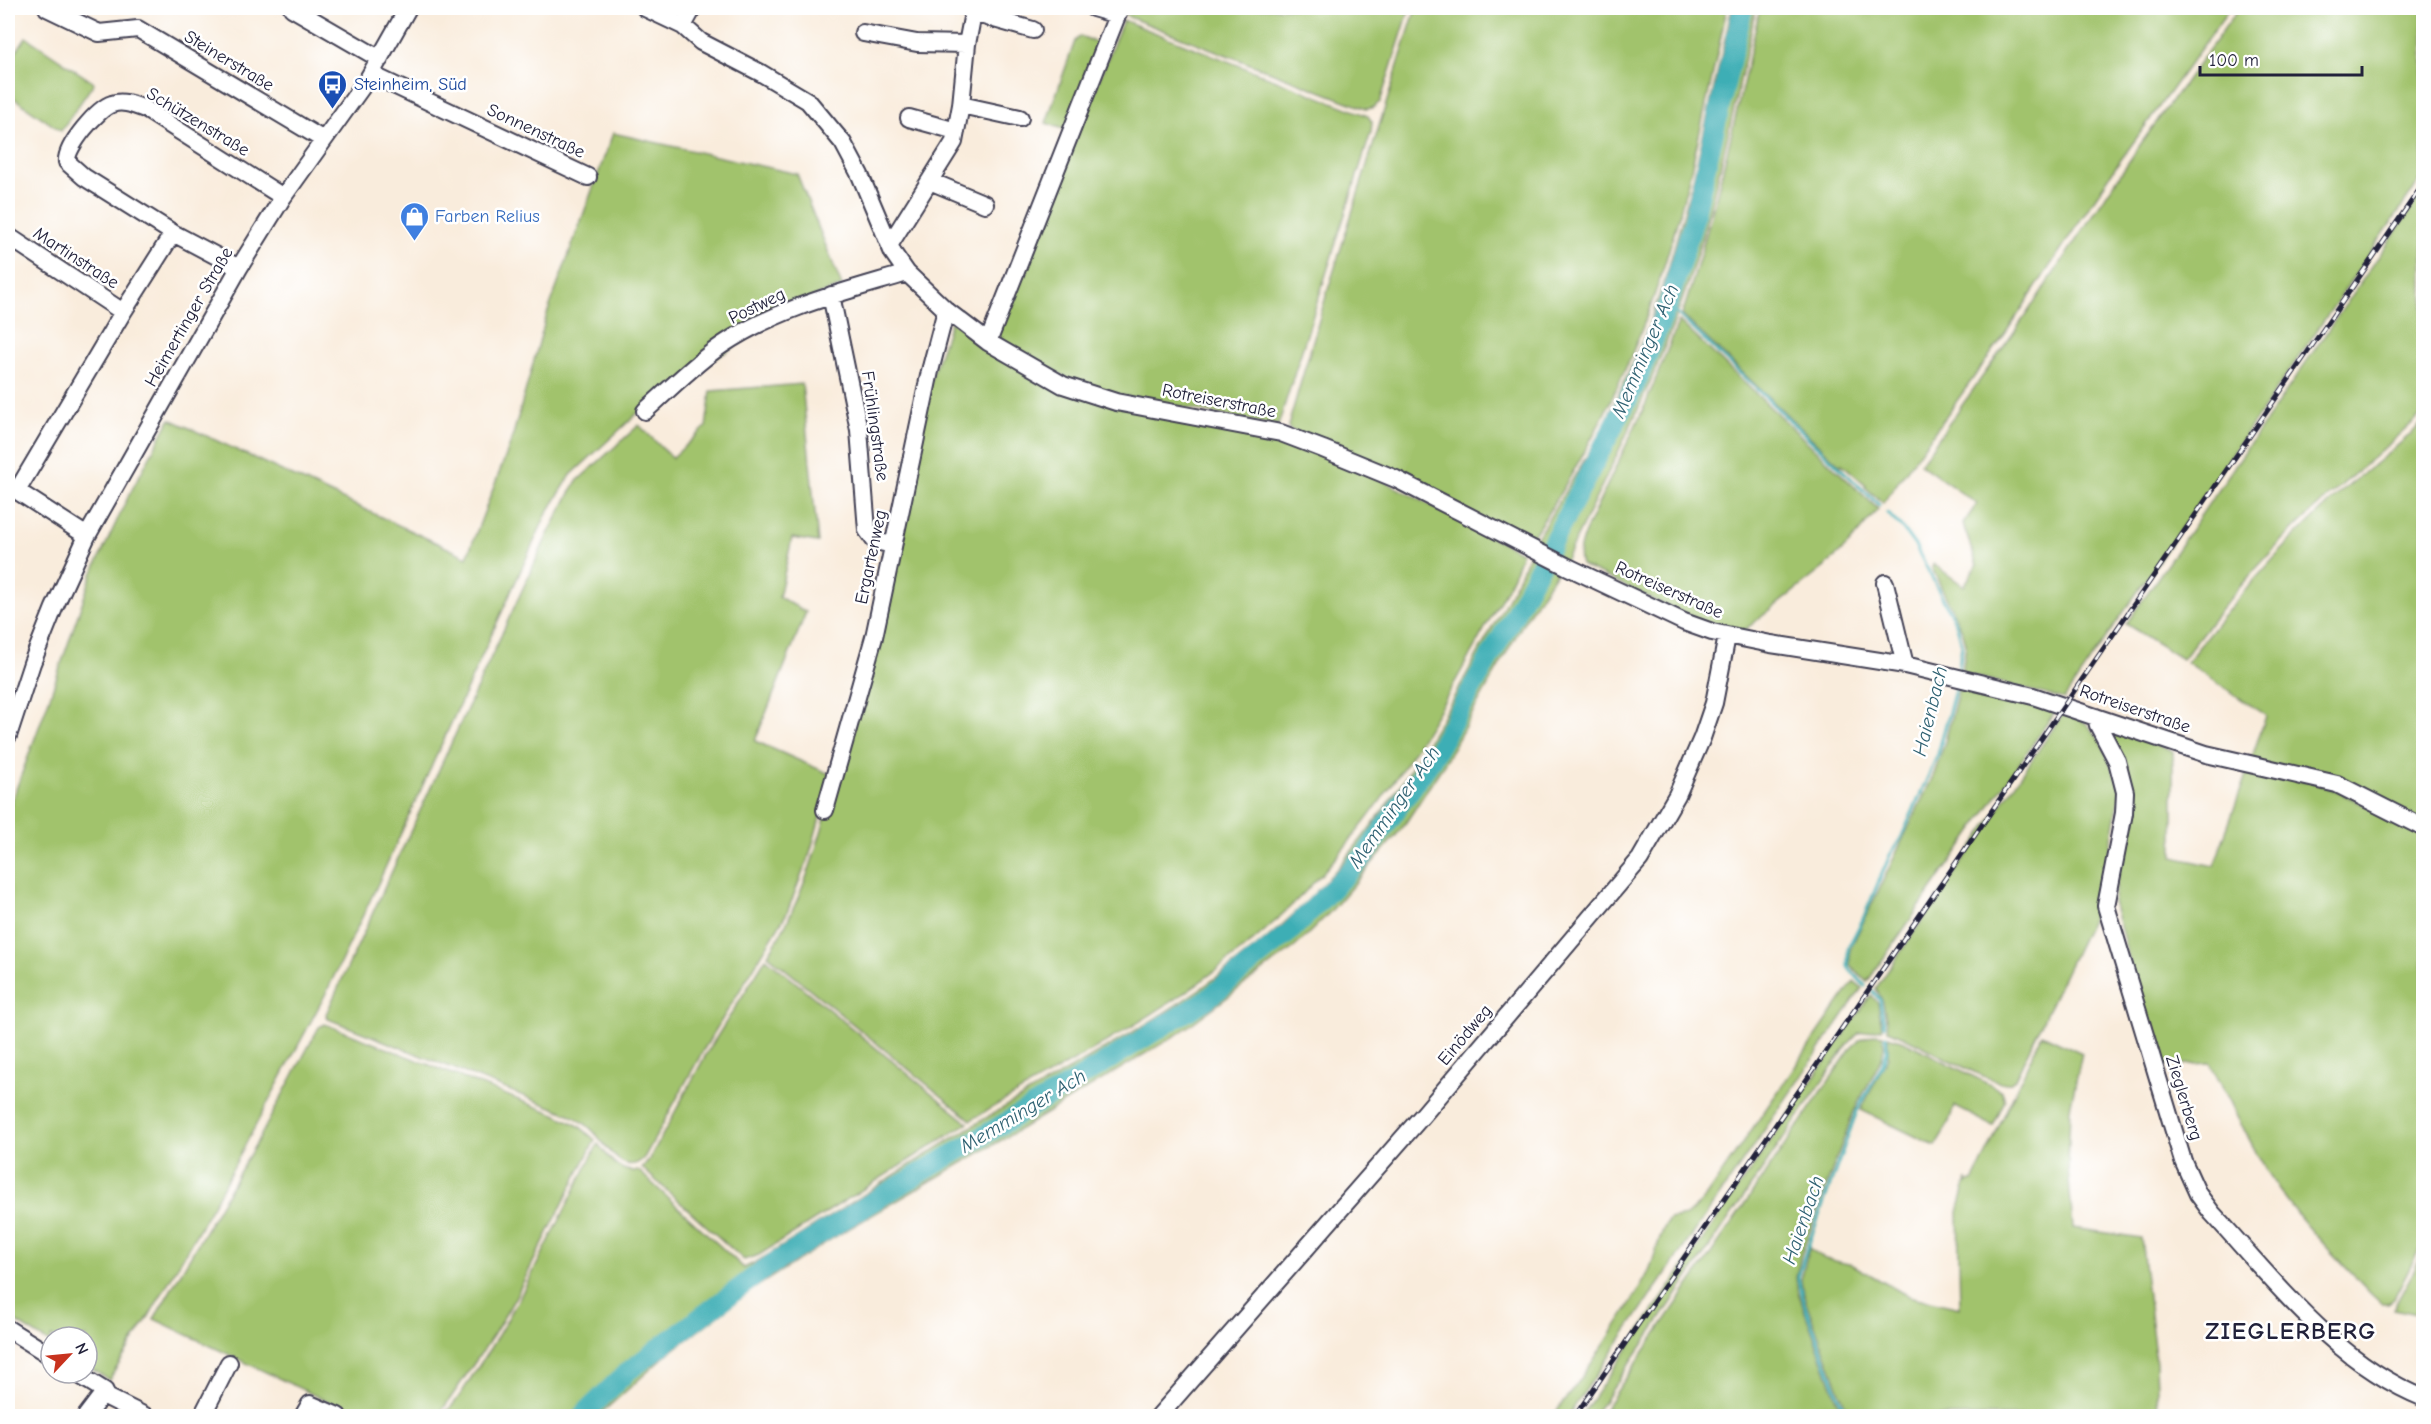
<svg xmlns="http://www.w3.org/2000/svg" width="2431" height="1424" font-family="'Comic Neue',sans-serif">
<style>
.green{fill:#a1c36c;stroke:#627254;stroke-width:1.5}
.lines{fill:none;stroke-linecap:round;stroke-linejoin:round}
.stream{stroke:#3daeb5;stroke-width:3}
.river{stroke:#3daeb5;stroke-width:20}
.minor-casing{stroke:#424053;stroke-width:20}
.minor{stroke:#fff;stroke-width:16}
.rail-casing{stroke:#22223b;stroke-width:5}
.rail{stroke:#fff;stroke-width:3;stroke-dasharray:9;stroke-linecap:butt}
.labels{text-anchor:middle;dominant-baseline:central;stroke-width:5;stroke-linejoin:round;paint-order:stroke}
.street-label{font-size:18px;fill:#22223b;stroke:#fff}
.transit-label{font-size:18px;fill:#164399;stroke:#fff;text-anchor:start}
.shop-label{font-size:18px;fill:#366cbe;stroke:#fff;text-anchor:start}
.water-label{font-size:20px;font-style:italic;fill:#2e6172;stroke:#fff}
.district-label{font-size:24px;font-weight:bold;letter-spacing:1.5px;fill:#22223b;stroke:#fff}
</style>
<rect width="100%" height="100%" fill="#fff"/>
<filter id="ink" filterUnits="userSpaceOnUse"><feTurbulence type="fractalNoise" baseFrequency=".0167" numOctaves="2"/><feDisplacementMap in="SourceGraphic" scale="12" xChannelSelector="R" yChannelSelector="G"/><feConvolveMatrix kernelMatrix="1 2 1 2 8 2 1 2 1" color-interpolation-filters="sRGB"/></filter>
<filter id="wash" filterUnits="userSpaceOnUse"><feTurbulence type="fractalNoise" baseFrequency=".008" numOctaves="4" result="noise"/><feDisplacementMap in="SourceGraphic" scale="24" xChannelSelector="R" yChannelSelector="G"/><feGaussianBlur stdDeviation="1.35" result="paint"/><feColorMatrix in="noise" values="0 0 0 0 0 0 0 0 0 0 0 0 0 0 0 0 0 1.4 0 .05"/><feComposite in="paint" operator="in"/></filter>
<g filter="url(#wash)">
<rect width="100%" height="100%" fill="#f9ecdc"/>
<!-- green -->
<path class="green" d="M1125,8h285l-30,94 -8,6 -6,1 -237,-92 -4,-3z
M1416,8h311c-23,107 -45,218 -85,321 -29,75 -68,146 -113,213l-240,-113 -1,-3 38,-130z
M1732,8h24c-20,90 -38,181 -66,269 -32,98 -79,191 -125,284l-32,-17 68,-111 46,-102 21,-61 26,-94z
M1760,8h470l-115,160 -112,169 -120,166 -18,-16 1,-2 -24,-21 -1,2 -159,-151c33,-101 55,-204 78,-307z
M2239,8h184v168l-359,523 -102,-26 4,-29 -3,-11 -31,-65 1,-4 31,22 13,-21 -14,-41 14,-20 -57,-40 97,-136 125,-186z
M1123,20l245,96 4,6 -1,10 -93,294 -194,-38 -85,-49 -1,-7z
M1080,36l19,7 -30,88 -23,-8 29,-82z
M26,37l68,46 -33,48 -53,-37v-30z
M613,133l184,41 45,112 -29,11 -157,99 -85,79 -24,38 -171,375 -51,107 -108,203 -68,118 -40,64 -22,-14v-29h-36v7l-43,-27v-506l38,-103 46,-134 36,-77 42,-78 297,138 44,-115 36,-128z
M2423,192v221c-39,38 -84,72 -123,110 -44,42 -81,88 -118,136l-56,-35z
M951,321l72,48 223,60 105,35 170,88c0,17 -42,85 -52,105 -57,104 -118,198 -208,277 -84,74 -194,129 -290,186l-203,-165c32,-49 48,-103 63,-158l101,-421z
M1679,321l199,188 -28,34 -24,23 -84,66 -29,-4 -132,-63c-4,-12 0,-22 4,-33l61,-129z
M802,384l16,158 -26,-4 -13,59 27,15 -51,129 77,34 -22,78 -23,60 -83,136 -60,109c-21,21 -38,-14 -51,-27 -7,-8 -15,-12 -24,-17l-241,-95 -2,-5 222,-480 28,-52 63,-57 33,33 34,-31 5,-36z
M2423,422v401l-172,-63 15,-44 -79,-54c46,-61 96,-117 153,-169 27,-24 58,-45 83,-71z
M1530,552l29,16 -34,52 -83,147 -39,60 -72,84 -35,35 -118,88 -156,94 -186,108 -83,53 -89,68 -66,59h-240l-204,-97 107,-184 58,-108 6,-3 230,90 24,12 16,14 -80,158 -21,36 -55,81c14,-5 24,-25 32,-37 50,-74 86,-155 127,-234 9,11 23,32 40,26l106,98 14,-7c80,-48 157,-101 238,-149 97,-57 199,-110 284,-185 84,-75 143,-172 196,-270 19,-34 38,-68 54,-105z
M1960,683l97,26 -190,273 -17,-17v-15l84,-176 11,-32z
M2065,711l22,13 14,17 20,49 -19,102 -5,15 -82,172 -4,4c-19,4 -97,-44 -123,-53l-5,-28 -7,-14z
M2111,730l62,21v106l41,9 34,-97 74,16 101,47v410l-29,57 -6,4h-7l-10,-9c-29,-31 -60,-61 -85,-95 -31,-42 -52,-91 -76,-136l-51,3 -46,-164 15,-81 -19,-89z
M766,958l202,165 -209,132 -15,5 -102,-92 8,-10 58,-107z
M1854,981l8,7 -294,428h-15c33,-43 65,-90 92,-137 11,-19 12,-43 24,-60l17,-3 16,-14z
M1871,995l7,8 4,26 -23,4 -11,11 -254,372h-13z
M1876,1034l7,1 1,11 -2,12 -28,53 -53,144 -5,22 2,16 45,123h-243l252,-369 9,-8z
M2042,1034l40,19 -12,55 -2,60 5,60 68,10 15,126 2,52h-309l-46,-122 -2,-15 8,-31 16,11 28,6 55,31 52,12 -2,-96 9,-33v4l7,-3z
M1888,1036l16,5 98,50 3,9 -12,26 -39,-20 -6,19 -13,21 -74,-36 27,-53z
M2423,1254v61l-30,-6z"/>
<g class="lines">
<!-- stream -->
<path class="stream" d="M1668,305l211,200
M1887,513l15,15 14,19 41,79 5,19 -4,28
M1865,986l-17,-19v-19l14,-27 28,-66 11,-17 37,-84 19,-72
M1873,991l7,9 4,26
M1846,1416l-44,-118 -4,-21 6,-20 53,-146 25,-45 5,-15 -1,-15"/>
<!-- river -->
<path class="river" d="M582,1416l45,-44 139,-104 106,-66 213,-127 122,-76 83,-67 74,-76 65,-92 86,-151 119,-225 34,-83 25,-82 50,-215"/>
</g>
</g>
<g filter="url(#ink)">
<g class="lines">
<defs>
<path id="minor" d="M47,8l52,25 39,-4 184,110
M292,8l88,51
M645,8l38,18 18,16 60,31 47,28 35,42 17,32 33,78 14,20 39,37 42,32 75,43 53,17 165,31 42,16 73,30 170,87 118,56 28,10 59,12 134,21 128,31 173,58 131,30 87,44
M1093,8l24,7
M980,15l53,15
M683,26l10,-18
M863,33l54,10 50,1
M369,77l12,2 207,98
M961,105l59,13
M909,118l47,13
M930,181l55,23
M8,236l115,76
M890,244l64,-102 7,-37 6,-61 6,-31 7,2 3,-7
M239,268l-66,-35 -89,-56 -17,-15c-2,-15 31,-54 45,-58 11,-4 22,1 33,5l138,88
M831,295l28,135 8,100 8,11 18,4
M988,342l132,-334
M645,411c25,-22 49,-47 77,-66 55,-37 122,-53 185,-72
M8,485l79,51
M17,491l106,-179 50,-79
M1885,583l20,82
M2096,717l2,8 19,36 8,31 -1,21 -18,93 77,255 15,33 14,19c63,68 124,150 212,185
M8,736l24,-73 22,-55 33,-72 152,-268 44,-71 86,-120 39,-69
M825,810l49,-173 56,-266 16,-61
M8,1329l43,27
M76,1373l29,18 -19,25
M103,1395l42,21
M202,1416l27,-53
M303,1416l7,-12 28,12
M1159,1416l264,-301 217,-256 37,-64 25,-57 12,-35 13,-67"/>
</defs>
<!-- minor casing -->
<use href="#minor" class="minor-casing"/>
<!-- minor -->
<use href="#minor" class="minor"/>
<defs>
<path id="rail" d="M1575,1416l849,-1233"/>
</defs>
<!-- rail casing -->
<use href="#rail" class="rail-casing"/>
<!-- rail -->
<use href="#rail" class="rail"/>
</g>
</g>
<!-- icons -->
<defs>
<symbol id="bus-pin" viewBox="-11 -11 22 30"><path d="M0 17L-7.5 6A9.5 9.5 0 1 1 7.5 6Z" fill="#1a4fb4" stroke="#fff"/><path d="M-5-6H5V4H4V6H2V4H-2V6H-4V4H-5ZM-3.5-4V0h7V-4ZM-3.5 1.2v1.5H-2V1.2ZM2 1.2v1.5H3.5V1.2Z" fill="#fff"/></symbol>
<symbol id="shop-pin" viewBox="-11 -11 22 30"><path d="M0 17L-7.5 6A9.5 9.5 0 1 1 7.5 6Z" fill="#3f7fe0" stroke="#fff"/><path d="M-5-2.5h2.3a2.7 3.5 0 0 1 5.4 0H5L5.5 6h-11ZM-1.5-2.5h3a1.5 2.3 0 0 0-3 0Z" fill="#fff"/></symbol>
</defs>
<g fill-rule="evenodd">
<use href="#bus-pin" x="316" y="68" width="33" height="45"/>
<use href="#shop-pin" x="398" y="200" width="33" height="45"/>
</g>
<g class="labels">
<!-- street labels -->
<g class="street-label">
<text transform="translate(229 61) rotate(31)">Steinerstraße</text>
<text transform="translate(198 122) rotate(31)">Schützenstraße</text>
<text transform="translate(536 131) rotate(25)">Sonnenstraße</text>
<text transform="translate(76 258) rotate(33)">Martinstraße</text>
<text transform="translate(757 306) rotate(-26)">Postweg</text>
<text transform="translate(189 317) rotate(-60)">Heimertinger Straße</text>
<text transform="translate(1219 401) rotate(11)">Rotreiserstraße</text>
<text transform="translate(875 426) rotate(82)">Frühlingstraße</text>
<text transform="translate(871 557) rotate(-78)">Ergartenweg</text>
<text transform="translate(1669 590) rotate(24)">Rotreiserstraße</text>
<text transform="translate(2135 709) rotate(19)">Rotreiserstraße</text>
<text transform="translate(1465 1035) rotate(-50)">Einödweg</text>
<text transform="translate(2184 1098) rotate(73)">Zieglerberg</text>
</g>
<!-- transit labels -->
<g class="transit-label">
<text x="354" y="84">Steinheim, Süd</text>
</g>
<!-- shop labels -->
<g class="shop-label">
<text x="435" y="216">Farben Relius</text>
</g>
<!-- water labels -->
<g class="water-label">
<text transform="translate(1645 351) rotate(-67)">Memminger Ach</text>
<text transform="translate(1930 711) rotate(-76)">Haienbach</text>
<text transform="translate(1394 807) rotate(-55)">Memminger Ach</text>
<text transform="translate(1023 1111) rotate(-31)">Memminger Ach</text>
<text transform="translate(1803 1220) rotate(-71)">Haienbach</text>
</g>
<!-- district labels -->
<g class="district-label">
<text x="2291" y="1331">ZIEGLERBERG</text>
</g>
</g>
<!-- margin -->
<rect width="2431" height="1424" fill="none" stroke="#fff" stroke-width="30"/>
<!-- north arrow -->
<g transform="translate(69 1355) rotate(64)"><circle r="28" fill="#ffffff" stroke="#a7a7b1" stroke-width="1.5"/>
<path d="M0-4.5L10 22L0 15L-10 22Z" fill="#c8321e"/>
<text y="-9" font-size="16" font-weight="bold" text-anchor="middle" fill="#22223b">N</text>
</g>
<!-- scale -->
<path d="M2200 66v9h162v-9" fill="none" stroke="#22223b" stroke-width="3"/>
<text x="2209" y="66" font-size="18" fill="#22223b" stroke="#ffffff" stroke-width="4.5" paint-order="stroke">100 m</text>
</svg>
